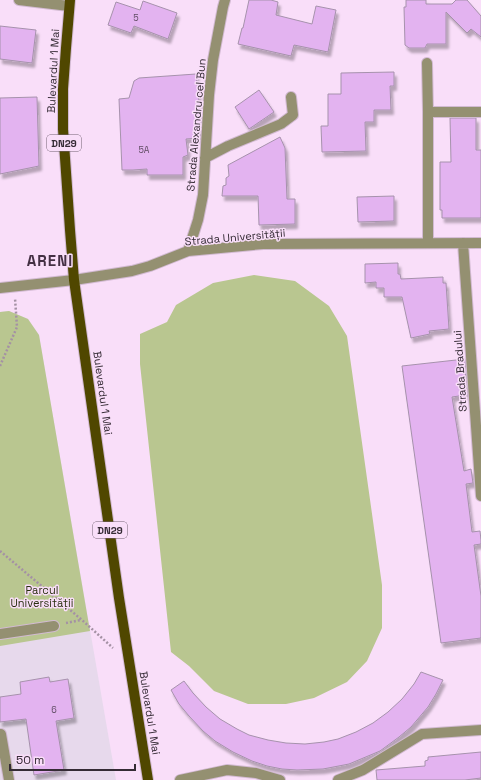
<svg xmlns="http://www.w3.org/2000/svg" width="481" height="780" font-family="'Space Grotesk',sans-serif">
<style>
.education{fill:#e7d9ec}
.green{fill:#b9c690}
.building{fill:#e3b3f0;stroke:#a692ac;filter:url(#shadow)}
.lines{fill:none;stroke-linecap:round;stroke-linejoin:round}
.minor-casing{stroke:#d2bad2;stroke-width:12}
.major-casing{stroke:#d2bad2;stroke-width:12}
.path{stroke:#a491a4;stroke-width:2.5;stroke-dasharray:2 2;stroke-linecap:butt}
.minor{stroke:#949071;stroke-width:10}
.major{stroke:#504700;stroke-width:10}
.labels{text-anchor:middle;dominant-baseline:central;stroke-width:3;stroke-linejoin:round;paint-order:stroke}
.number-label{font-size:9px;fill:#604d64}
.shield{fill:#f9def9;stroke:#706170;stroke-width:1}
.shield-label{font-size:10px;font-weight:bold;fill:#352b35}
.street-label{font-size:11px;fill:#352b35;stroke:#f9def9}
.park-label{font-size:11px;fill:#292f0f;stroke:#f9def9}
.district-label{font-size:15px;font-weight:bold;letter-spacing:1px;fill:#443044;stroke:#f9def9}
</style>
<defs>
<filter id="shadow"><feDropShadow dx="2.5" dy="4.5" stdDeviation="1" flood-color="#0004"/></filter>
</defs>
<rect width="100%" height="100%" fill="#f9def9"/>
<!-- education -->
<path class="education" d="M9,311l19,8 11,16 77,445h-116v-468z"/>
<!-- green -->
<path class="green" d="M254,275l41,6 34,25 18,30 35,249v43l-15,33 -20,21 -33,16 -28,6h-38l-34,-13 -25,-25 -18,-14 -31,-288v-30l27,-12 9,-17 37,-22z
M9,311l19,8 11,16 51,296 -90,15v-334z"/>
<!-- building -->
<path class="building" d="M249,0h22l7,2 -2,13 36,9 4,-18 20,4 -8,42 -34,-7 -3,11 -53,-12 4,-16h1z
M406,0h20v4h26l4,-4h11l14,16v21l-10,-8 -4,4 -21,-21v32h-19l-2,4h-16l-4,-3 -1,-38h2z
M143,1l34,12 -9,26 -34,-13 -3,7 -23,-8 8,-23 24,8z
M0,26l36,4 -4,33 -32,-4z
M394,72v14h-4l1,24h-17v12h-9l1,29 -44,1 -1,-26h7v-32h13v-21z
M196,74l5,45 -1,19 -14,1 2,16 -5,2v18h-36v-6l-14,1h-11l-3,-71 10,-1 5,-17 5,-3z
M259,90l15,22 -25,17 -14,-22z
M37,97l2,69 -39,8v-76z
M450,118h26v32h5v68h-39v-8h-2v-48h11z
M280,137l5,11 2,51h8v25l-36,1 -1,-29h-36l1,-10 3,-1v-7l3,-2 -1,-11z
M394,196v25l-36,1 -1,-25z
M398,263v11h2l1,5 42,-2v6h3l3,46 -20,2 1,3 -19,4 -9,-41h-18v-9h-8v-6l-11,1v-19z
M465,359l1,36 -14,2 12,74 7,-2 2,14 -7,1 6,48 8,-1 1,9v4l-7,1 7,51v42l-40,5 -39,-277z
M421,672l22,8 -7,14 -8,13 -17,20 -12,10 -19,14 -31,13 -26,5 -26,1 -15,-1 -15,-3 -15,-5 -19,-9 -18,-11 -12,-10 -14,-15 -10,-12 -8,-14 13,-9 9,12 13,14 14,12 17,10 12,6 19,5 18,3 19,1 19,-2 14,-3 18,-7 17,-9 15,-11 14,-13 12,-15z
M49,677l1,5 18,-3 6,39 -18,3 8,49 -30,5 -8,-56 -26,3v-25l21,-3 -1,-12z
M481,752v26l-16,2h-88l-1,-10 49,-4v-5l3,-1v-3z"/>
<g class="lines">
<defs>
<path id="minor" d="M19,0l50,6
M427,63l1,49v131
M428,112h53
M205,158l23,-12 53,-22 12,-9 -2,-18
M463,243l2,29 16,224
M188,251l10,-31 5,-25 6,-100 4,-35 10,-53 2,-7
M0,288l74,-8 58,-9 18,-5 38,-15 75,-7 218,-1
M0,634l54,-8
M1,734l8,46
M180,780l47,-10 29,3 24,7
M338,780l25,-10 59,-36 59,-4"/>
<path id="major" d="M70,0l-4,48 -3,41v40l7,101 4,50 45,318 29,182"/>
</defs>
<!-- minor casing -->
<use href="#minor" class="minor-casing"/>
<!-- major casing -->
<use href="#major" class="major-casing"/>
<!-- path -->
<path class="path" d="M0,366l17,-39 -2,-29
M0,551l82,69 31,28
M66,623l15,-3"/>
<!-- minor -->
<use href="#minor" class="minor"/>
<!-- major -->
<use href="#major" class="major"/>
</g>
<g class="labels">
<!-- number labels -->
<g class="number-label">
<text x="136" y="18">5</text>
<text x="144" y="150">5A</text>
<text x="54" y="710">6</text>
</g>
<!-- shield labels -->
<g class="shield">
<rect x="47" y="135" width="34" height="16" rx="3"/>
<rect x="93" y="522" width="34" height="16" rx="3"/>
</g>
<g class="shield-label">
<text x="64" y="143">DN29</text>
<text x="110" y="530">DN29</text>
</g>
<!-- street labels -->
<g class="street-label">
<text transform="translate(53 71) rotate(-87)">Bulevardul 1 Mai</text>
<text transform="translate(196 125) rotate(-85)">Strada Alexandru cel Bun</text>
<text transform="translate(235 237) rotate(-5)">Strada Universității</text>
<text transform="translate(460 371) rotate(-94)">Strada Bradului</text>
<text transform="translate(103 393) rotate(82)">Bulevardul 1 Mai</text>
<text transform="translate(150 713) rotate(81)">Bulevardul 1 Mai</text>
</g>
<!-- park labels -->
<g class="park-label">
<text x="42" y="590">Parcul<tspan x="42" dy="13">Universității</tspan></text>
</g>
<!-- district labels -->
<g class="district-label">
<text x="50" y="260">ARENI</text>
</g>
</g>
<!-- scale -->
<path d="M10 764v6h125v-6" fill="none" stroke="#352b35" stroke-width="2"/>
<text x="16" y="764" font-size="12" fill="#352b35" stroke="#f9def9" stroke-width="3" paint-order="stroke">50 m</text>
</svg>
